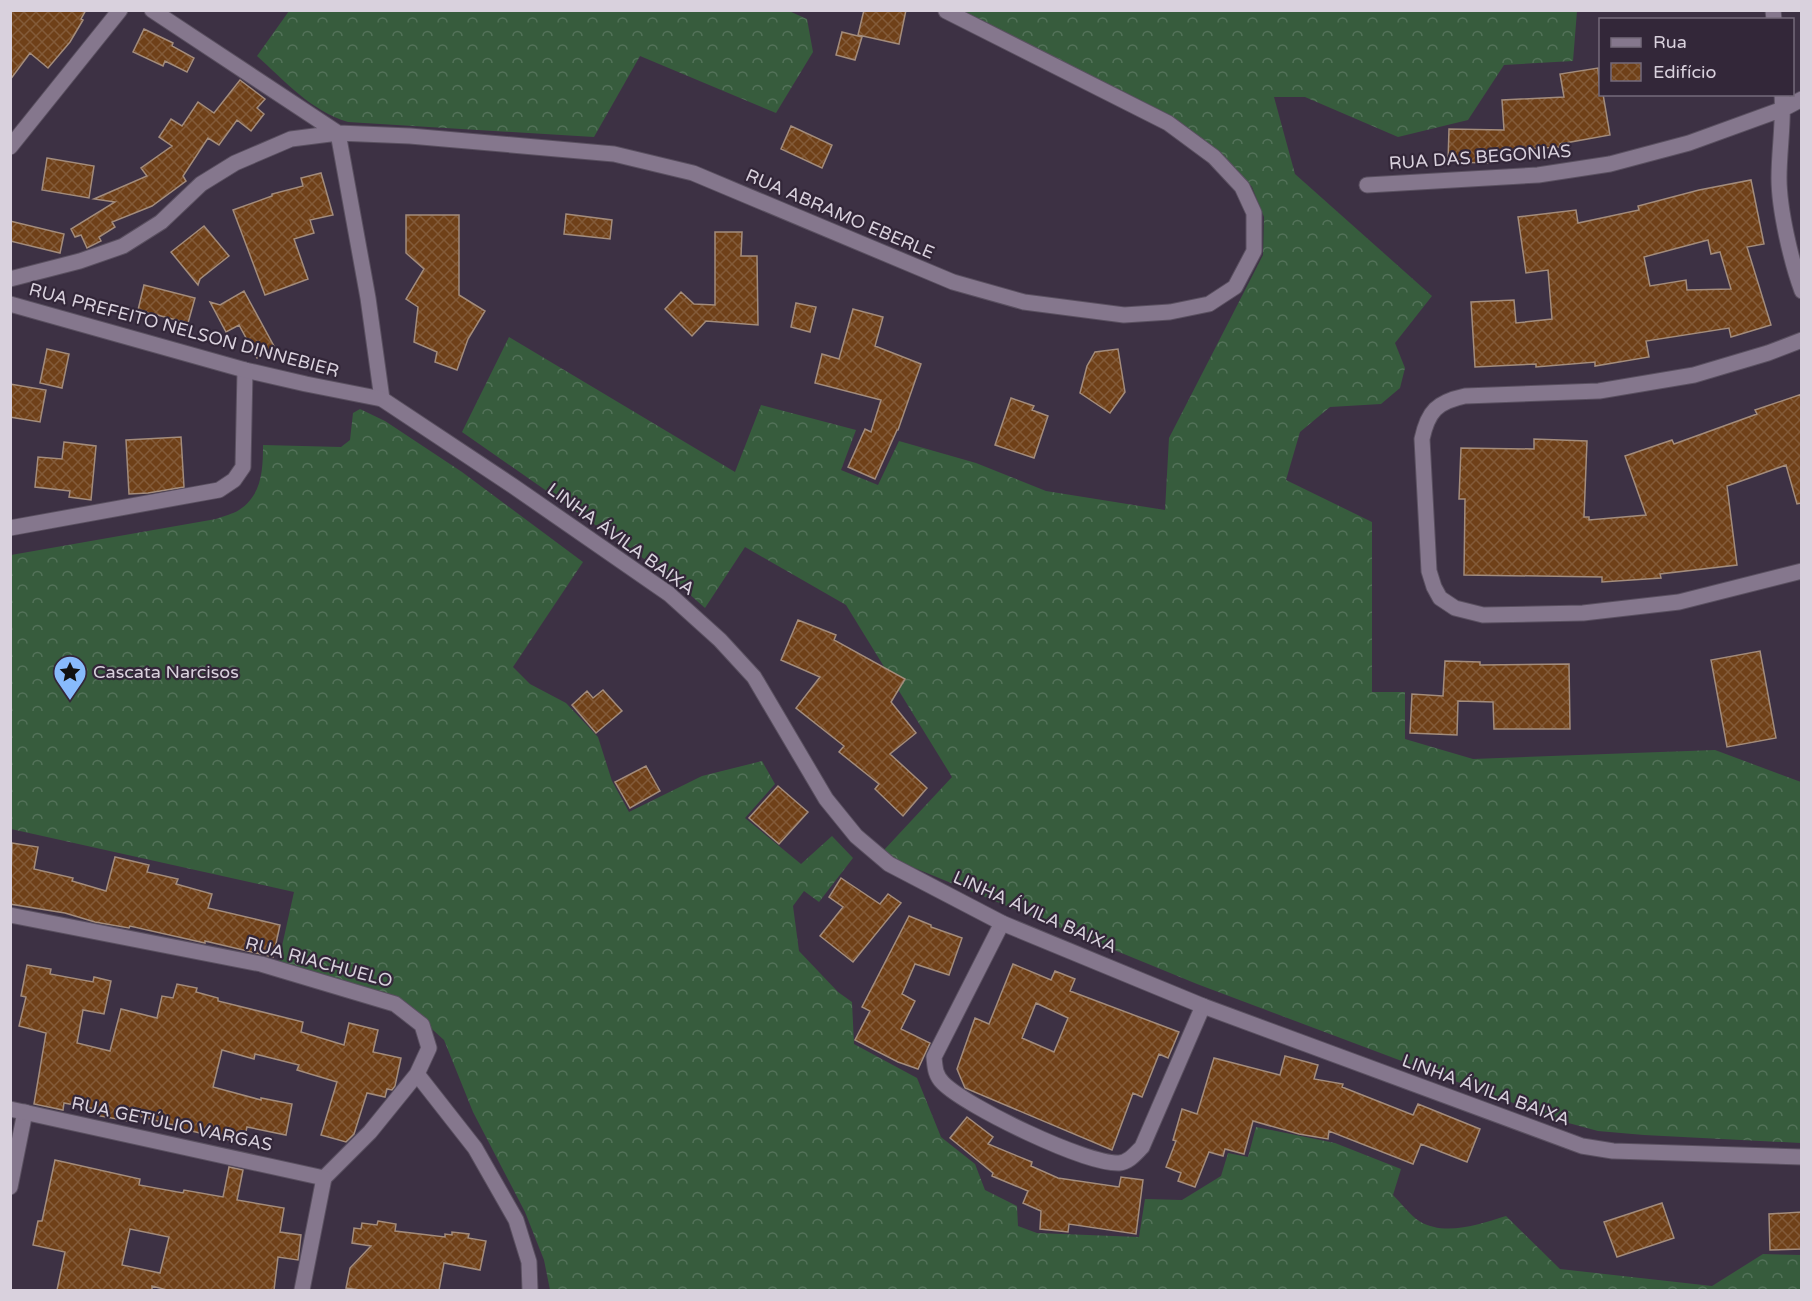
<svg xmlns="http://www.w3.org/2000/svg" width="1812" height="1301" font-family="'Varela Round',sans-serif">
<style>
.forest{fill:url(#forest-crowns)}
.building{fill:url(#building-cross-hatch);stroke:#a38c7c;stroke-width:1.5;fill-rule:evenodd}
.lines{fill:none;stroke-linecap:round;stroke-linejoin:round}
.minor-casing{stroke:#5a5060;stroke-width:17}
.tertiary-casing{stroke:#5a5060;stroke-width:17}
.minor{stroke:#85778d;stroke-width:15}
.tertiary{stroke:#85778d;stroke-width:15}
.labels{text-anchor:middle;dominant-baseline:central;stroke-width:4.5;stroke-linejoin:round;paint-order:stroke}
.street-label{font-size:18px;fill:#d9d1dd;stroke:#332739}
.poi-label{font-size:18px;fill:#d9d1dd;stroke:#332739;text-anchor:start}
</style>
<defs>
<pattern id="forest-crowns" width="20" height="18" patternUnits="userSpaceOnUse" patternTransform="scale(1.5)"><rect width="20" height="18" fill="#375c3d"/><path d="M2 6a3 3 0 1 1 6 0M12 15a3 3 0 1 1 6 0" fill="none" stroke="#537259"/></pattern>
<pattern id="building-cross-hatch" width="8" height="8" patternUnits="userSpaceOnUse" patternTransform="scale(1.5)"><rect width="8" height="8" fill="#6f4018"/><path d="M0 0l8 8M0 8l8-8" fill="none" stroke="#835b39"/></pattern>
</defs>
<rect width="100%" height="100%" fill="#3d3144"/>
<!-- forest -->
<path class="forest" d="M289,11h500l18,8 6,33 -37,61 -136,-57 -46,81 -246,-15c-37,-11 -63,-41 -91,-66z
M958,11h619l-4,50 -69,4 -36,55 -70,17 -93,-40h-31l21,77 137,122 -37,47 10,25 -5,20 -19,16 -51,3 -30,25 -14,48 86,42v170h33v47l68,20 242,-9 86,32v361l-157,-8 -46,-4 -37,-10 -364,-137 -297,-122 -16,-12 68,-73 -106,-172 -101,-58 -40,61 -35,-31 -208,-145 47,-95 226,135 26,-67 95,25 -15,40 37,15 21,-44 77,22 70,28 119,19 4,-72 94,-183 1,-38 -12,-30 -35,-37 -45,-33z
M360,409l25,12 77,51 121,90 -70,105 17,17 36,19 32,34 14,44 17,31 73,-36 60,-15 13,23 -30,34 56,46 31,-28 21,22 -34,44 -15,-11 -11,15 6,45 39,41 14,10 2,42 63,34 24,59 34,27 10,26 32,16 1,20 19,7 102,4 6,-38 37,1 39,-24 7,-23 20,4 8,-30 79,16 66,26 -8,26c8,8 17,20 26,26 26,16 61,3 87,-5l54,53 152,17 51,-32 38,1v35h-1251l-6,-30 -19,-48 -52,-100 -29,-72 -32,-29 -134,-47 16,-72 -283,-63v-274l205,-36c7,-3 17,-5 23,-9 23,-15 24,-40 24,-65l78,2 9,-7 3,-27z"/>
<!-- building -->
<path class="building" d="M10,10h76l-5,9 2,1 -13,22 -22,26 -18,-15 -20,27z
M864,10h42l-7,34 -41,-9z
M144,29l29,14 -1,3 22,12 -7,14 -22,-11 -2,5 -30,-14z
M842,32l20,5 -7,23 -19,-5z
M1598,68l2,26h3l7,41 -50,9v3l-70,4v12l-42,-1 1,-33 55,1 -2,-30 62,-3 -4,-23z
M240,80l25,19 -8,9 7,6 -13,17 -14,-11 -18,25 -11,-7 -25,38 3,5 -34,25 -40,16 3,5 -16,10 2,4 -14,7 -6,-13 -6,2 -4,-8 44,-27 -21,-3 53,-23 -6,-8 31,-22 -13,-9 12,-18 11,7 16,-24 16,11z
M791,126l41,19 -10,23 -41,-19z
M47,158l47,8 -5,32 -47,-8z
M321,173l12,42 -23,5 4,13 -20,6 14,40 -43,16 -32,-85 39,-14v-2l31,-8 -2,-8z
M1751,180l13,64 -17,3 24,78 -40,12 -2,-9 -83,13 3,16 -54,9v-4l-59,5v-3l-61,3 -4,-65 43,-2 2,23 36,-4 -4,-49 -22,3 -8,-56 58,-7 2,13 61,-13 -1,-4 61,-16zM1708,240l3,14 9,-2 11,37 -44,1 -1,-10 -36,6 -6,-29z
M566,214l46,6 -2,19 -46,-5z
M406,215h53v80l26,16 -17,28 -11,31 -22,-8 2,-10 -23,-10 4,-35 -12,-8 18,-30 -18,-16z
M10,221l54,13 -4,19 -50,-12z
M204,226l25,30 -29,23 -2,6 -27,-33z
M715,232h27l-1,24h16l1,69 -52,-4 -14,15 -27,-27 16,-17 13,12 21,1z
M144,285l51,13 -7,25 -50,-13z
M244,291l31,57 -18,10 -18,-33 -13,7 -16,-30 10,3z
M796,303l20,4 -6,25 -19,-5z
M853,309l30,8 -8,29 46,18 -23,66h-1l-22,49 -27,-12 17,-38 6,3 10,-32 -66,-17 7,-29 17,5z
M47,349l22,5 -7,34 -22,-5z
M1118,349l7,43 -15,21 -30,-20 7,-27 8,-14z
M10,384l36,6 -6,32 -30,-5z
M1802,394v109l-5,1 -11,-39 -59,21 10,79 -77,9 1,4 -59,4v-5l-138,-2 1,-76h-6l2,-51 73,1v-10l53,2 -3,76h5v3l57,-5 -21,-59 47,-16 2,4 83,-30 -2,-4z
M1011,398l23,8 -2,4 16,6 -14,42 -39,-13z
M181,437l3,50 -36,6 -19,1 -3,-54z
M64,442l32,4 -5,54 -22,-3 1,-6 -35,-4 3,-30 24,2z
M798,620l38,15 -2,5 71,39 -14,23 25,31 -26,21 37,34 -24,28 -28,-27 4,-5 -40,-32 5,-6 -48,-38 24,-31 -39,-17z
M1760,651l16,87 -49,9 -16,-87z
M1445,661l35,1v3l89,-1 1,65h-76l-1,-27 -35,-1 -1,34 -47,-2 2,-39 31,2z
M603,690l19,21 -26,22 -24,-28 15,-14 6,7z
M646,766l14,25 -30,17 -15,-26z
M778,786l30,26 -29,32 -30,-26z
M12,843l26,4 -4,22 39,9 -1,3 34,10 9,-34 34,8 -2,7 31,7 -2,5 36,10 -4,14 72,17 -7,32 -68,-16v2l-75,-17 -1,2 -34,-6 -30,-9 -55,-9z
M841,878l39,26 8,-10 13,9 -48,59 -33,-26 23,-29 -14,-10z
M909,916l22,9v2l31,11 -13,37 -34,-11 -13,30 13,7 -14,28 29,14 -12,26 -20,-7 -43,-22 15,-29 -8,-4z
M1013,964l38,16 4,-9 20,8 -5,12 109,41 -11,26 -9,-4 -17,43 -9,-4 -21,57 -147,-62 -8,-19 18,-51 14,6zM1036,1003l32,15 -14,34 -32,-14z
M27,965l24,4 -1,5 43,8 1,-5 17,4 -7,33 -21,-4 -6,33 33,8 11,-42 36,9 5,-22 11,2 4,-14 20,4 -1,4 22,6v3l85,21 -2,10 43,13 5,-22 29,7 -5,22 28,6 -6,28 -3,4 -5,-1 -2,8 -18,-4 -13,41 -8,8 -25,-7 16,-53 -40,-12 2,-5 -44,-11 -1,5 -32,-9 -9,37 48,13v-2l31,6 -6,31 -39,-8 -4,16 -69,-16v-2l-44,-11 -2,7 -28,-5 1,-6 -37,-7 -1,7 -29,-6 12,-71 -27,-7 7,-29 -5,-1z
M1285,1056l33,9 -4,14 29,5 -1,3 71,28 5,-11 62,25 -13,33 -46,-18 -8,20 -84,-33 -1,8 -29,-5 -46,-13 -9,33 -19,-5 -2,7 -14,-4 -14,35 -17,-6 3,-8 -15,-6 10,-26 -3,-1 9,-31 15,5 17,-56 66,17z
M967,1117l26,20 -5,7 44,18 -1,4 27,12 61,9 2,-10 22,3 -7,54 -67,-10 -1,8 -28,-3 1,-18 -18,-8 5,-12 -36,-15 1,-3 -43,-35z
M55,1160l85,19 -1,6 44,8 1,-3 39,7 6,-30 14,3 -6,30 47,8 -4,24 21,3 -3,25 -20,-3 -4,33h-107l-15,-4v4h-95l8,-38 -32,-7 5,-24h4zM130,1229l39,8 -9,36 -38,-8z
M1662,1203l12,35 -57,19 -13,-35z
M1802,1212v37l-32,1 -1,-36z
M378,1221l18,3 -1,7 50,6v-3l7,1v-3l17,2 -1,4 18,3 -6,29 -36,-7 -5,27h-79l-14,-2 4,-20 21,-22 -19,-3 2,-15 7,1 1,-6 15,2z"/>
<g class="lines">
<defs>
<path id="minor" d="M152,10l186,123 30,165 14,101
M1773,10l1,10
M1782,94c2,28 -3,56 -3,84 0,31 12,83 23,113
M10,147l110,-137
M1367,185l171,-10 72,-11 79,-21 94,-34 19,-10
M10,279l70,-18 43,-15 38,-24 40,-38 34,-21 56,-24 47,-6 72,3 204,18 79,19 260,109 71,20 100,13 46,-3 39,-8 26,-17 19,-36v-38l-12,-26 -28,-30 -46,-34 -222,-112
M1802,340l-34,13 -74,22 -95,16 -134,5c-28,6 -37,15 -43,43l7,132 5,16 6,11 15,10 28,7 100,-2 96,-11 123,-31
M10,528l209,-38 15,-10 9,-13 2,-97
M10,915l251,49 134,40 27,21 7,23 -12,26 -47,58 -46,46
M1002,923l-68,134c1,10 1,18 9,26 24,24 142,81 176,80 10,-1 16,-9 23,-16l61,-141
M417,1074l58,74 41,72 13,42 1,28
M10,1187l15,-75"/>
<path id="tertiary" d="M10,304l235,66 61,14 76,15 131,87 156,108 51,46 34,37 72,122 30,37 33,28 113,59 201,83 379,140 31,5 189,6
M10,1109l314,69 -22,112"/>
</defs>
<!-- minor casing -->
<use href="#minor" class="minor-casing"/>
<!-- tertiary casing -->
<use href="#tertiary" class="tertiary-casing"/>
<!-- minor -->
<use href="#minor" class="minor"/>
<!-- tertiary -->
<use href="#tertiary" class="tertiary"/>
</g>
<!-- icons -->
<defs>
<symbol id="sight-pin" viewBox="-11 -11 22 30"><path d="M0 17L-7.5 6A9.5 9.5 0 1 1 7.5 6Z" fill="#88bafc" stroke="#332739"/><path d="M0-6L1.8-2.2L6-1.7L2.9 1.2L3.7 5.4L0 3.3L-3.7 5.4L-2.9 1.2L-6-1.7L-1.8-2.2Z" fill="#111"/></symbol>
</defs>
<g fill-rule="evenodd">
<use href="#sight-pin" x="51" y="653" width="38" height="52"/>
</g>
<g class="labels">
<!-- street labels -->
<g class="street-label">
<text transform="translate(1480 157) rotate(-4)">RUA DAS BEGONIAS</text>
<text transform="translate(840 214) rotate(23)">RUA ABRAMO EBERLE</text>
<text transform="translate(184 330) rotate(15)">RUA PREFEITO NELSON DINNEBIER</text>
<text transform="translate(621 539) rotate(36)">LINHA ÁVILA BAIXA</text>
<text transform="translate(1035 912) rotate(24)">LINHA ÁVILA BAIXA</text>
<text transform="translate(319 962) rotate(15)">RUA RIACHUELO</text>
<text transform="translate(1486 1090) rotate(20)">LINHA ÁVILA BAIXA</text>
<text transform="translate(172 1124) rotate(12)">RUA GETÚLIO VARGAS</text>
</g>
<!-- poi labels -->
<g class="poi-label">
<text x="93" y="672">Cascata Narcisos</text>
</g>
</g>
<!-- border -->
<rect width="1812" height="1301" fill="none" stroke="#d9d1dd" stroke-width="24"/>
<!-- legend -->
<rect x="1599" y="18" width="195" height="78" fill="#332739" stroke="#756b7b" stroke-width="1.5"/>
<rect x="1611" y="38" width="30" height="9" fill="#85778d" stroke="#756b7b" stroke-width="1.5"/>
<text x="1653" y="48" font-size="18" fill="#d9d1dd">Rua</text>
<rect x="1611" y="63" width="30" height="18" fill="url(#building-cross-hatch)" stroke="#756b7b" stroke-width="1.5"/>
<text x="1653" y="78" font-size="18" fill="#d9d1dd">Edifício</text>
</svg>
